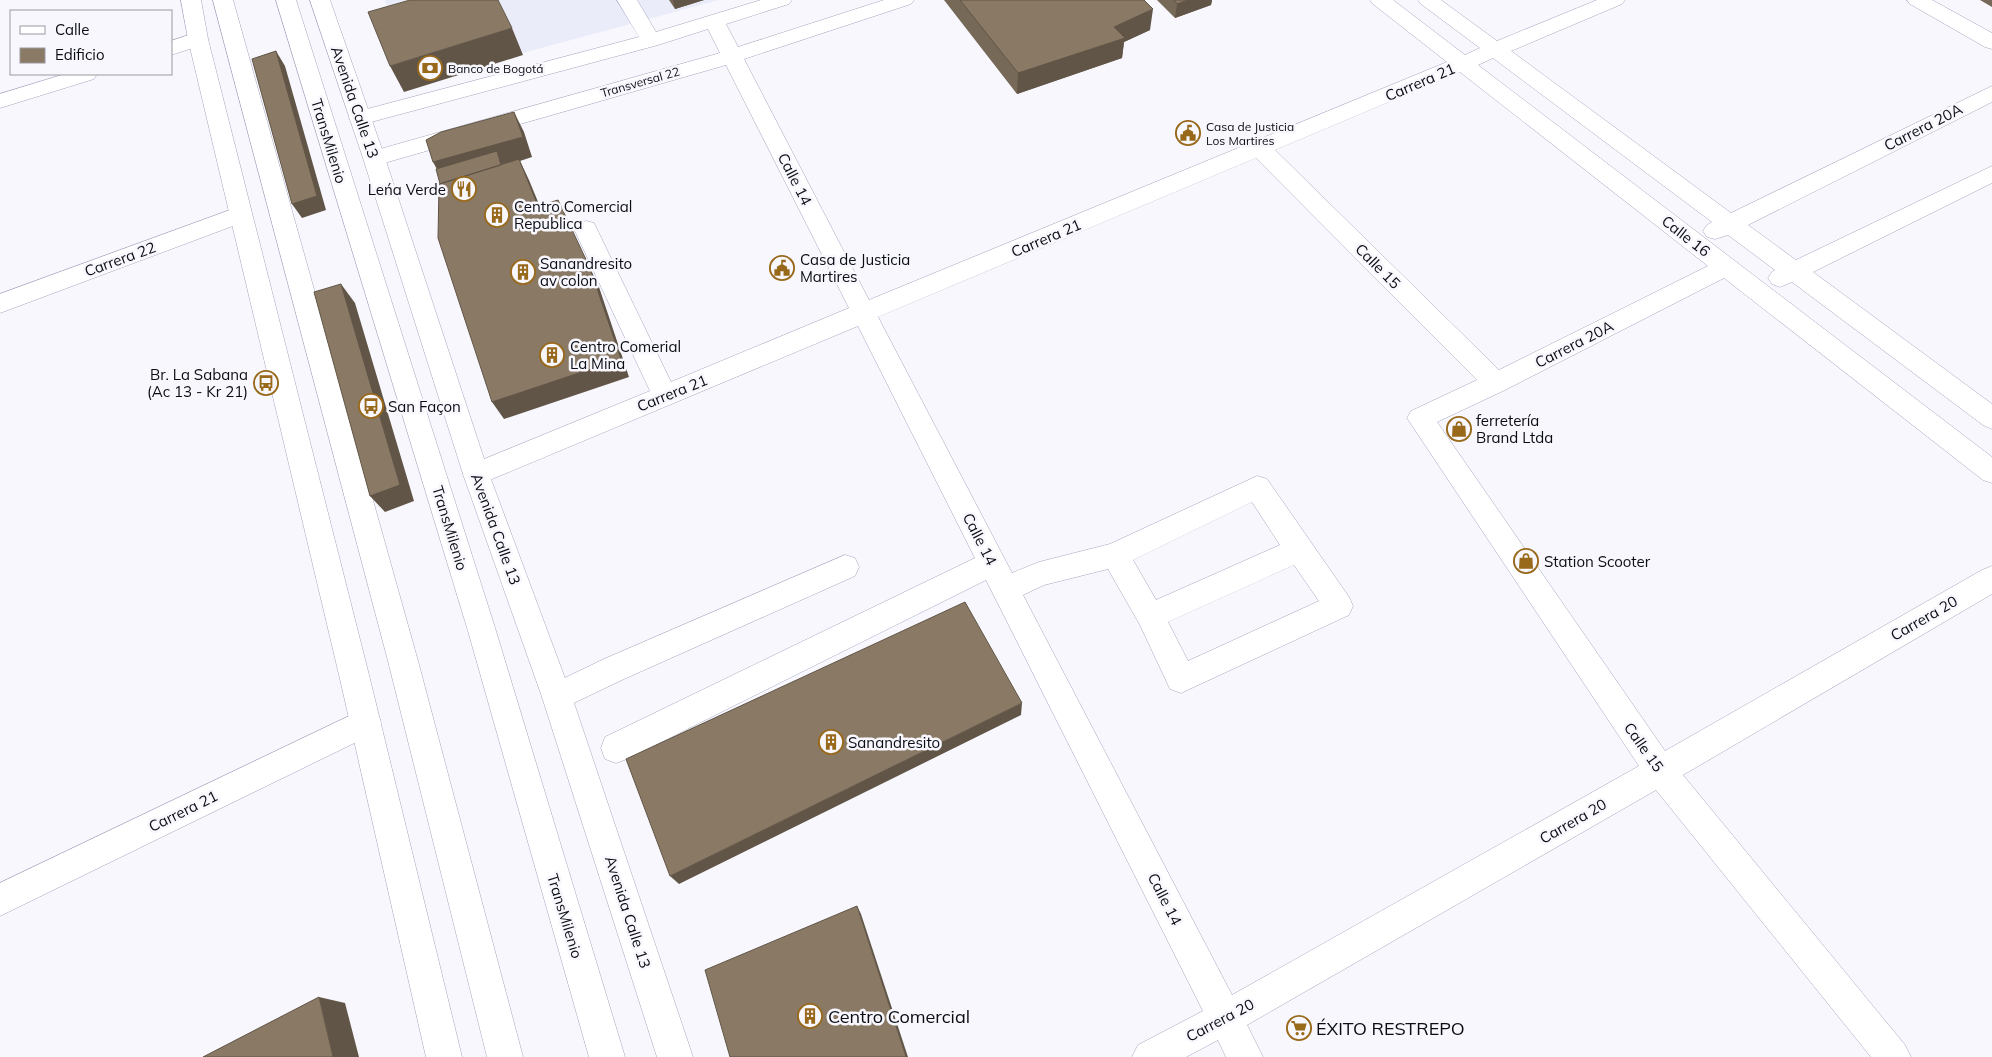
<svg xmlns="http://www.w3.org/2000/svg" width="1992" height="1057" font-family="Mulish,sans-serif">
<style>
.built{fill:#ebecfa}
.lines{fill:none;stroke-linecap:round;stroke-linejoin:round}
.minor-casing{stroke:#a3a6bf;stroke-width:1}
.major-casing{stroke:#a3a6bf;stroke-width:1}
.minor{fill:#fff;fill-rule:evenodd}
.major{fill:#fff;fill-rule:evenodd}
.wall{fill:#776957}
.shaded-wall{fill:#615547}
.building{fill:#8a7a65;stroke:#615547}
.labels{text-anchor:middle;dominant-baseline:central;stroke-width:5;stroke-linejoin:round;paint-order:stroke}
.far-poi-label{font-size:12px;fill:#0c0c15;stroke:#f7f7fd;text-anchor:start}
.far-street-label{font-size:12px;fill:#0c0c15;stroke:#f7f7fd}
.street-label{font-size:15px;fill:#0c0c15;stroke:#f7f7fd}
.poi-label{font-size:15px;fill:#0c0c15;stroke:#f7f7fd;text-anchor:start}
.near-poi-label{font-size:18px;fill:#0c0c15;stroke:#f7f7fd;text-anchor:start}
</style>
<rect width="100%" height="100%" fill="#f7f7fd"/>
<!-- built -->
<path class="built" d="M385,0h334l-304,82z"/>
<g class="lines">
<defs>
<path id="minor" d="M213,0h20l185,661 105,396h-36l-99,-396z
M276,0h20l200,631 129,426h-36l-121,-426z
M617,0h20l19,32 105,-32h31l-3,4 -63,20 12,23 146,-47h30l-3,4 -167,55 125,241 578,-238 -74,-58 -3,-4h23l72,55 15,-7 -59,-44 -3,-4h23l56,41 100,-41h28l-3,4 -111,47 220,162 261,-127v16l-244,123 48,35 196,-94v17l-179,89 179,132v25l-9,-4 -191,-143 -12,5 -8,-3 -4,-6 4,-6 3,-2 -47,-35 -13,4 -8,-2 -4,-6 4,-6 5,-3 -219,-164 -15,7 514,392v26l-9,-3 -259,-202 -219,112 -68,32 228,329 317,-181 10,-4v28l-309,181 222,270 6,12h-40l-215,-267 -409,235 16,32h-37l-8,-17 -32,17h-54l6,-12 65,-34 -217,-431 -359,179 -11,4 -11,-4 -4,-11 4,-11 370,-179 -117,-232 -373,156 -9,3 -9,-3 -4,-8 4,-8 183,-75 -76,-162 4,-6 8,-2 8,2 77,159 178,-74 -123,-243 -352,101 -8,-3 -3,-5 3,-5 354,-100 -12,-24 -50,16 -298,80 -8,-2 -3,-5 3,-5 287,-76zM1460,72l248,194 -209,104 -224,-220zM1256,158l221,222 -66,31 -4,7 232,348 -407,229 -209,-400 21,-10 64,-16 32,56 30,64 11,4 168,-78 4,-9 -4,-9 -82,-118 -10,-3 -147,68 -71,18 -27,11 -134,-256zM1252,502l28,43 -124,55 -23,-40zM1294,565l25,36 -131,60 -20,-39z
M1907,0h25l60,33v16l-7,-2 -75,-43z
M198,32l7,2 3,5 -3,5 -34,11v-14z
M65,74h32l-3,5 -94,29v-14z
M241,206l8,2 3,6 -3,6 -249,93v-19z
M845,555l10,3 4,9 -4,9 -231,103 -67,32 -11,-4 -4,-10 4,-10 58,-28z
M366,708l11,4 4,10 -4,10 -377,184v-33z"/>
<path id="major" d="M181,0h20l7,39 162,640 92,378h-36l-86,-378 -152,-640z
M310,0h20l55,158 104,316 83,223 121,360h-36l-115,-360 -79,-223 -100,-316z"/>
</defs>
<!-- minor casing -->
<use href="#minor" class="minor-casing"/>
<!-- major casing -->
<use href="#major" class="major-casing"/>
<!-- minor -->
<use href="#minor" class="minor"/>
<!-- major -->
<use href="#major" class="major"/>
</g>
<!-- wall -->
<path class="wall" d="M669,0h35l-29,9z
M944,0h200l6,30 -26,12 -2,16 -105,36z
M1157,0h55l-1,5 -36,13z
M1980,0h12v7z"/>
<!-- shaded-wall -->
<path class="shaded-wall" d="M673,0h31l-29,9z
M1188,0h24l-1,5 -36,13 2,-14z
M1153,9l-3,21 -26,12 -2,16 -105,36 1,-21z
M512,28l11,27 -119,37 -14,-26z
M276,51l9,15 41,144 -24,8 -10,-14z
M514,112l10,20 8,25 -12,4 9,19 19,46 -104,-44 -11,-20z
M590,268l9,19 30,90 -125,42 -12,-17z
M341,284l14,19 59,198 -29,11 -15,-16z
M1022,703l-1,12 -342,169 -9,-8z
M857,906l4,8 47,143h-2z
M319,997l26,6 14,54h-26z"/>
<!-- building -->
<path class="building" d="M410,0h88l14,28 -122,38 -22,-54z
M960,0h184l9,9 -39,18 11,11 -107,35z
M1174,0h14l-11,4z
M276,51l41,145 -25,8 -40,-145z
M514,112l9,25 -90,25 -7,-22 15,-8z
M497,151l4,14 -61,19 -4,-15z
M519,159l19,47 20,-6 32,68 31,91 -129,43 -54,-164 1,-54z
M341,284l59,201 -30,11 -56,-204z
M965,602l57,101 -352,173 -44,-117z
M857,906l49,151h-176l-25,-87z
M319,997l14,60h-130z"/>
<!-- icons -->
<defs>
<symbol id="bank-ring" viewBox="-11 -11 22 22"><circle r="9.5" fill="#f7f7fd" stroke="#99691b" stroke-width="1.5"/><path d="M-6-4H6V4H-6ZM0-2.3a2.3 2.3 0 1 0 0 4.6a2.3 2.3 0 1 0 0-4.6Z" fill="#99691b"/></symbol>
<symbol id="civic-ring" viewBox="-11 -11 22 22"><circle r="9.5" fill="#f7f7fd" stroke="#99691b" stroke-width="1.5"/><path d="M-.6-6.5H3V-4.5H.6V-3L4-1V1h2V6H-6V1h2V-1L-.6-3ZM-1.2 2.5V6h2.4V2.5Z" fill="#99691b"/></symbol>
<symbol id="restaurant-ring" viewBox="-11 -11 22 22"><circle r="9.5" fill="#f7f7fd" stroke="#99691b" stroke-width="1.5"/><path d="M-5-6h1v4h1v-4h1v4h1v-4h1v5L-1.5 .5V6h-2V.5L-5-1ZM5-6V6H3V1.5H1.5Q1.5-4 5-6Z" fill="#99691b"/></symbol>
<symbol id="building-ring" viewBox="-11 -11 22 22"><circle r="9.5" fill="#f7f7fd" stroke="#99691b" stroke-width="1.5"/><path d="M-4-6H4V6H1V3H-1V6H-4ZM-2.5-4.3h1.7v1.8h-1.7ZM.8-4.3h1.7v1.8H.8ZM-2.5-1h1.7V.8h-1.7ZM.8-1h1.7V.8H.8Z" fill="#99691b"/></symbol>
<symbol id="bus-ring" viewBox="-11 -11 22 22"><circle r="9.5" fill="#f7f7fd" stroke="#99691b" stroke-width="1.5"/><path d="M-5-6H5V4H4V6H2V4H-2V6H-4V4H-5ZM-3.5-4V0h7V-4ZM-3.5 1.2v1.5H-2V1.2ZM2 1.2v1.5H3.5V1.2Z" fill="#99691b"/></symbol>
<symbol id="shop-ring" viewBox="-11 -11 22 22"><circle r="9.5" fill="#f7f7fd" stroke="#99691b" stroke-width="1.5"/><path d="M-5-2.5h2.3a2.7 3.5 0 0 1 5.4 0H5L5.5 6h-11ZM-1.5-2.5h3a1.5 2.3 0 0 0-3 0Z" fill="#99691b"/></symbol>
<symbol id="supermarket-ring" viewBox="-11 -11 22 22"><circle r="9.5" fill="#f7f7fd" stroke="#99691b" stroke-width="1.5"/><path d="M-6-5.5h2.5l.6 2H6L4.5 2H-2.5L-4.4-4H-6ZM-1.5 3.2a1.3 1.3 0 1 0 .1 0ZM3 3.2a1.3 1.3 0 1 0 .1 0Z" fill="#99691b"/></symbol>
</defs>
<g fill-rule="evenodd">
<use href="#bank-ring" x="416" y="54" width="28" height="28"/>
<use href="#civic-ring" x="1174" y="119" width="28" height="28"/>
<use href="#restaurant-ring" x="450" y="175" width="28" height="28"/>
<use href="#building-ring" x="483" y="201" width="28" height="28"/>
<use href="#civic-ring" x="768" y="254" width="28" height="28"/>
<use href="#building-ring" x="509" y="258" width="28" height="28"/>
<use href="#building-ring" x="538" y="341" width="28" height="28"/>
<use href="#bus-ring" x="252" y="369" width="28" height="28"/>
<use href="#bus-ring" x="357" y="392" width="28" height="28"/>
<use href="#shop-ring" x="1445" y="415" width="28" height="28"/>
<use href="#shop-ring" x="1512" y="547" width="28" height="28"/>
<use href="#building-ring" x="817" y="728" width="28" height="28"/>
<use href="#building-ring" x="796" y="1002" width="28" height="28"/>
<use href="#supermarket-ring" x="1285" y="1014" width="28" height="28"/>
</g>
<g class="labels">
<!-- far-poi labels -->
<g class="far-poi-label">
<text x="448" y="68">Banco de Bogotá</text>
<text x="1206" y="126">Casa de Justicia<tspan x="1206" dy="14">Los Martires</tspan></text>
</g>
<!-- far-street labels -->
<g class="far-street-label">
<text transform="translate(640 82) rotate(-16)">Transversal 22</text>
</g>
<!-- street labels -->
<g class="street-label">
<text transform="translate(1420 82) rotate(-23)">Carrera 21</text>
<text transform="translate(355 102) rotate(71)">Avenida Calle 13</text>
<text transform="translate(1923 127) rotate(-27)">Carrera 20A</text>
<text transform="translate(329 141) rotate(73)">TransMilenio</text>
<text transform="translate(795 179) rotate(63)">Calle 14</text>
<text transform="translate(1686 236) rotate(38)">Calle 16</text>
<text transform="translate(1046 238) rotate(-23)">Carrera 21</text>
<text transform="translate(120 259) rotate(-20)">Carrera 22</text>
<text transform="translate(1378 266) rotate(45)">Calle 15</text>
<text transform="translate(1574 344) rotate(-27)">Carrera 20A</text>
<text transform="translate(672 393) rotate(-22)">Carrera 21</text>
<text transform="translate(450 528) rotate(73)">TransMilenio</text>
<text transform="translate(496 529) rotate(70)">Avenida Calle 13</text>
<text transform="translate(980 539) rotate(63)">Calle 14</text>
<text transform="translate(1924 618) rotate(-30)">Carrera 20</text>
<text transform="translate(1644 747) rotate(55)">Calle 15</text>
<text transform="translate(183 811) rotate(-26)">Carrera 21</text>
<text transform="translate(1573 821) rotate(-30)">Carrera 20</text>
<text transform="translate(1165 899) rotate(63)">Calle 14</text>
<text transform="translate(628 912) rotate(72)">Avenida Calle 13</text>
<text transform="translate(565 916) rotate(73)">TransMilenio</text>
<text transform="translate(1220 1020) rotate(-28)">Carrera 20</text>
</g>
<!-- poi labels -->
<g class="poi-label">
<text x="446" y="189" text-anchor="end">Leńa Verde</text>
<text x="514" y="206">Centro Comercial<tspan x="514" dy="17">Republica</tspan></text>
<text x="800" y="259">Casa de Justicia<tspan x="800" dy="17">Martires</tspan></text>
<text x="540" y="263">Sanandresito<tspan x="540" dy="17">av colon</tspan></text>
<text x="570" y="346">Centro Comerial<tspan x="570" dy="17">La Mina</tspan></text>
<text x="248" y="374" text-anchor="end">Br. La Sabana<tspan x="248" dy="17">(Ac 13 - Kr 21)</tspan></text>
<text x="388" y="406">San Façon</text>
<text x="1476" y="420">ferretería<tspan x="1476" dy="17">Brand Ltda</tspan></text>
<text x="1544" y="561">Station Scooter</text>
<text x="848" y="742">Sanandresito</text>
</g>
<!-- near-poi labels -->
<g class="near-poi-label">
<text x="828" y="1016">Centro Comercial</text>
<text x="1316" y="1028">ÉXITO RESTREPO</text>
</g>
</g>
<!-- legend -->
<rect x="10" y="10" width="162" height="65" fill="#f7f7fd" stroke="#9999a0"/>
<rect x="20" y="26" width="25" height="8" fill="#ffffff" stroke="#9999a0"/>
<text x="55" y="35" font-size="15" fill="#0c0c15">Calle</text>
<rect x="20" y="48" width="25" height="15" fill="#8a7a65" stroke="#9999a0"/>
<text x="55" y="60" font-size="15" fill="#0c0c15">Edificio</text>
</svg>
